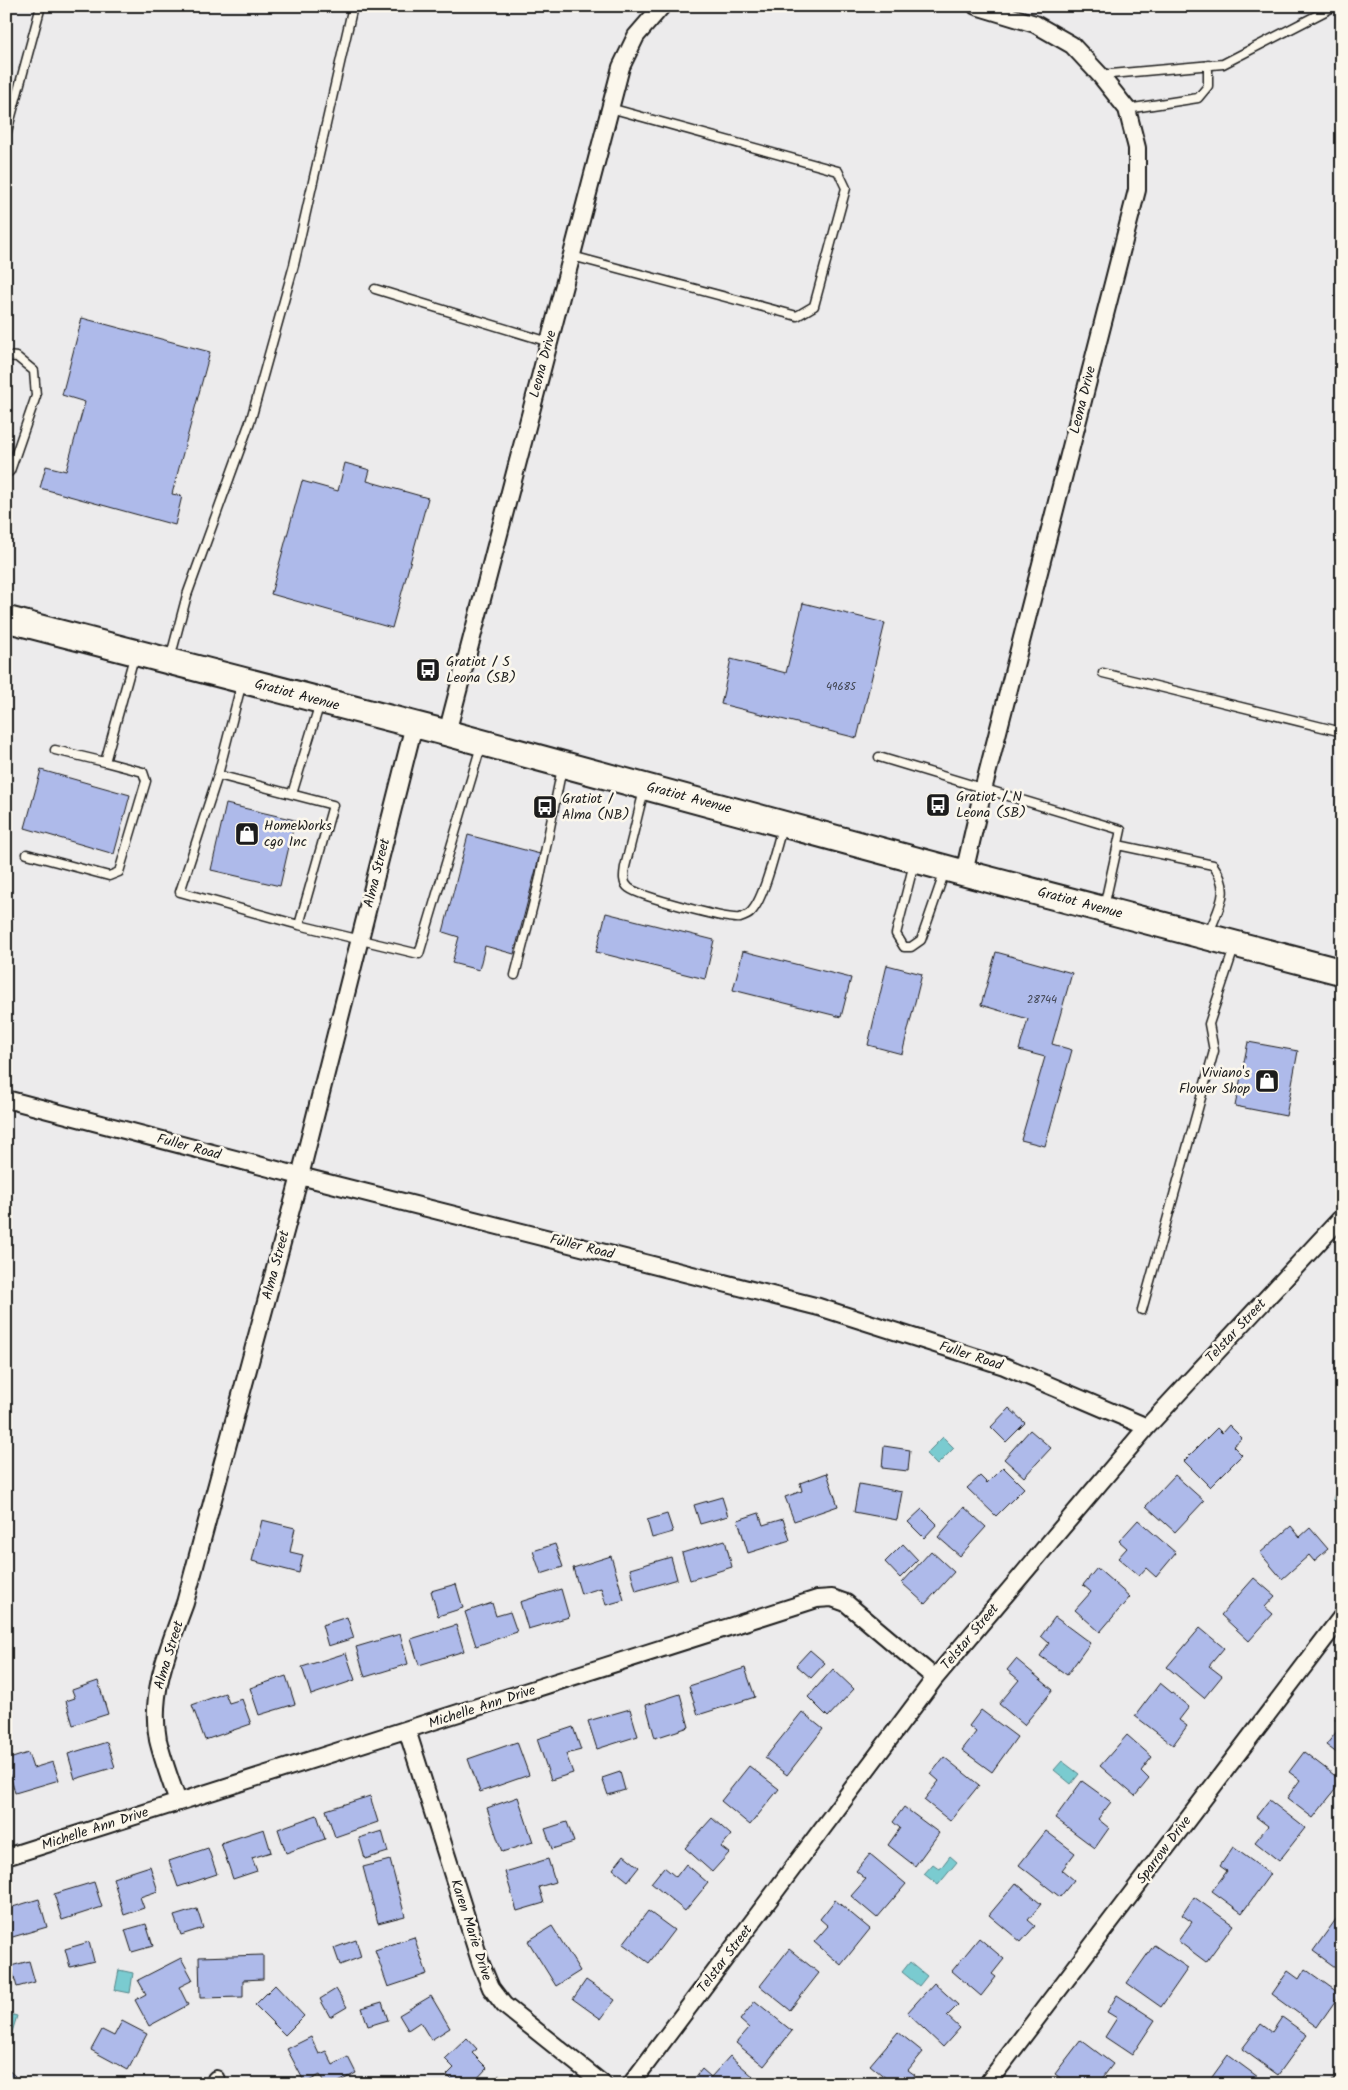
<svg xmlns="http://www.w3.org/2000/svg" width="1348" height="2090" font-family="Kalam,sans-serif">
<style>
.water{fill:#7acbd0;stroke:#548588}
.building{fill:#aebaea;stroke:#1c1c1c}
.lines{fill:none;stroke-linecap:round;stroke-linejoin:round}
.lane-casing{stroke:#1c1c1c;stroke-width:11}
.street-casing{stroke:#1c1c1c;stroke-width:20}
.primary-casing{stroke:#1c1c1c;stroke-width:29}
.lane{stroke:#fbf7ec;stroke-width:8}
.street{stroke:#fbf7ec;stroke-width:16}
.primary{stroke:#fbf7ec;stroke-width:25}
.labels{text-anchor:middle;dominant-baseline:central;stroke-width:5;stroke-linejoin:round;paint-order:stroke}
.number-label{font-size:11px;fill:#404450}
.street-label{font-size:14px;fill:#1c1c1c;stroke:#fbf7ec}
.poi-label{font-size:14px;fill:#1c1c1c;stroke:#fbf7ec;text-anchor:start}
</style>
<rect width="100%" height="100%" fill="#ecebec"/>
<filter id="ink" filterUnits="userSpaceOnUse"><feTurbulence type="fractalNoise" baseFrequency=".02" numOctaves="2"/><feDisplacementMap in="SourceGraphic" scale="10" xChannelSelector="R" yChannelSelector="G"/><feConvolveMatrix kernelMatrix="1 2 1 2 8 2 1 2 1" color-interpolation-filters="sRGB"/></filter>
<g filter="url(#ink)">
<!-- water -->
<path class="water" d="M943,1437l11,11 -17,17 -11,-11z
M1339,1480h3v23l-9,-3z
M1062,1761l17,13 -8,10 -17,-14z
M950,1856l7,6 -19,23 -14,-11 9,-10 7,5z
M910,1962l17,14 -8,10 -17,-14z
M119,1970l14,3 -3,20 -15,-3z
M6,2013l11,3 -9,29 -2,-1z"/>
<!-- building -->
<path class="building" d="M82,318l128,34 -38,142 10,2 -7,29 -135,-37 6,-22 20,5 19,-69 -23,-7z
M345,463l25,7 -3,11 61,17 -36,130 -121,-34 31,-113 36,10z
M803,603l82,20 -28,115 -136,-34 10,-45 55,14z
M41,770l89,25 -16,59 -89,-26z
M226,804l69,16 -15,66 -69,-16z
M468,835l72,19 -26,100 -29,-8 -6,24 -27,-7 7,-26 -16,-5z
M606,913l108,27 -9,39 -109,-27z
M743,951l108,27 -10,39 -108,-27z
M996,952l76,21 -20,71 20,6 -27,96 -24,-6 24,-83 -26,-7 9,-31 -47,-14z
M887,965l35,9 -20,80 -34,-9z
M1248,1042l50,9 -12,65 -51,-10z
M1009,1408l16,15 -19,19 -15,-15z
M1229,1425l13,13 -9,8 9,9 -32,32 -26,-26 33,-33 5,5z
M1030,1430l21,18 -27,29 -20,-18z
M884,1446l26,4 -2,21 -26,-3z
M1003,1467l21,21 -28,28 -29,-28 13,-12 7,7z
M827,1473l11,33 -44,15 -9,-24 17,-6 -2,-8z
M1175,1475l29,26 -29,31 -29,-26z
M859,1484l43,8 -5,28 -43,-8z
M722,1497l6,19 -28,8 -6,-19z
M964,1507l22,20 -26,29 -22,-19z
M922,1509l15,15 -13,14 -16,-16z
M759,1513l4,12 20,-6 7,21 -42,13 -10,-33z
M667,1514l6,18 -21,6 -5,-18z
M262,1520l33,8 -5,24 13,3 -4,18 -47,-12z
M1138,1520l38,33 -20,24 -10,-9 -7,8 -21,-18 9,-10 -8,-7z
M1291,1526l9,11 10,-9 18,21 -14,12 -5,-6 -27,24 -22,-26z
M725,1540l7,27 -42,13 -8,-27z
M555,1544l8,23 -22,7 -8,-23z
M903,1544l15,16 -18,18 -15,-16z
M931,1551l23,21 -29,32 -23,-21z
M611,1556l13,44 -18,5 -5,-17 -20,6 -8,-26z
M671,1557l6,22 -41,12 -6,-22z
M1097,1568l33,29 -30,35 -25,-22 16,-18 -8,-7z
M1254,1578l21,18 -10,11 8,7 -24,27 -28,-26z
M456,1584l7,24 -25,8 -7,-25z
M561,1589l8,28 -41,12 -8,-27z
M492,1603l4,13 14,-4 7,20 -41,14 -11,-34z
M347,1617l7,21 -26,8 -6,-21z
M1055,1617l35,26 -23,32 -27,-19 9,-13 -8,-7z
M456,1625l8,26 -45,14 -8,-26z
M1200,1628l24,20 -15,18 13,10 -18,22 -37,-31z
M400,1634l8,30 -43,13 -9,-30z
M810,1650l15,13 -14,15 -15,-13z
M346,1653l9,27 -44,15 -9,-28z
M1016,1659l37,31 -29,35 -25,-21 20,-24 -12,-10z
M745,1668l10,29 -57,18 -9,-29z
M833,1669l21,20 -26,28 -20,-20z
M286,1676l9,28 -36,11 -9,-27z
M98,1681l10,33 -35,11 -7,-24 9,-3 -3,-8z
M1160,1683l29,24 -10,13 8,6 -14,19 -38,-29z
M225,1693l4,10 13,-4 9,25 -46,16 -13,-35z
M680,1694l9,33 -34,11 -9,-33z
M630,1709l8,27 -41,13 -9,-28z
M1342,1709v15l-7,-5z
M981,1710l36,27 -25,35 -30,-22 14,-18 -7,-6z
M802,1712l21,17 -36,46 -22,-17z
M1342,1725v32l-16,-12z
M573,1727l8,23 -15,4 7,19 -22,7 -14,-41z
M1127,1735l25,22 -11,14 8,8 -14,17 -35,-30z
M107,1742l8,25 -40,12 -7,-25z
M517,1742l12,33 -49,17 -12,-33z
M1304,1752l38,29 -29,37 -26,-20 13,-18 -11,-8z
M28,1753l5,15 20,-6 6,18 -44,13 -9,-33z
M944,1757l35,28 -29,36 -26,-21 15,-19 -8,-7z
M749,1766l30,23 -29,36 -29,-24z
M620,1772l5,18 -17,5 -6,-17z
M1082,1781l29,21 -13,17 11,9 -14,20 -40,-30z
M370,1796l8,26 -43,15 -9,-27z
M518,1797l15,45 -31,10 -15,-44z
M1269,1800l36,28 -26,33 -24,-19 13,-16 -12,-9z
M904,1807l35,26 -24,33 -27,-21 12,-17 -7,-6z
M317,1815l8,24 -39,14 -8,-24z
M712,1818l19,17 -10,12 8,6 -17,19 -27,-24z
M567,1822l7,20 -22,7 -7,-20z
M264,1829l7,23 -19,6 5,13 -24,8 -12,-36z
M382,1831l6,21 -23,7 -6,-21z
M1046,1831l29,22 -13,17 12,10 -14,17 -41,-32z
M1233,1847l37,27 -28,39 -30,-22 15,-20 -7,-5z
M208,1848l9,26 -39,13 -9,-26z
M870,1854l36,30 -29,34 -26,-22 15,-17 -10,-8z
M624,1855l15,12 -11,14 -15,-12z
M548,1859l7,23 -16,5 5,16 -27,8 -12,-39z
M390,1860l15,56 -27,7 -15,-56z
M686,1864l22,19 -23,28 -34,-28 13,-16 12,10z
M150,1866l8,25 -18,6 4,11 -20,7 -11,-37z
M94,1882l8,25 -40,13 -8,-26z
M1016,1883l25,21 -13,16 7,6 -14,16 -32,-27z
M1194,1897l39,28 -27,37 -28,-21 14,-19 -10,-7z
M39,1899l8,28 -38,11 -3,-7v-22z
M835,1900l35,29 -29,36 -27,-23 14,-16 -8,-7z
M197,1909l6,19 -22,7 -7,-19z
M648,1911l26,19 -25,33 -26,-19z
M1342,1911v61l-29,-21z
M146,1924l7,22 -21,6 -7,-22z
M552,1926l28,45 -24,15 -28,-45z
M414,1937l13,37 -39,13 -13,-37z
M979,1938l25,21 -12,15 4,3 -15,19 -29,-25z
M356,1940l5,17 -21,8 -6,-17z
M89,1942l5,19 -24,6 -5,-18z
M1154,1945l34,23 -27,39 -34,-24z
M789,1949l30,24 -29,37 -30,-24z
M263,1955v24l-20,1v17l-43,1 -1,-41z
M181,1958l12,22 -14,7 9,18 -39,21 -14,-26 11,-6 -8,-14z
M29,1961l6,21 -18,5 -6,-21z
M1305,1969l35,25 -23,33 -45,-33 16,-23 11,8z
M586,1980l29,20 -14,19 -28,-20z
M934,1983l24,22 -11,11 13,12 -17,19 -36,-34z
M275,1985l29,31 -19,19 -30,-30z
M336,1989l11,18 -17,10 -10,-18z
M1117,1995l38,25 -23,35 -27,-18 12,-19 -10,-6z
M431,1996l19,32 -19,12 -11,-18 -12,8 -9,-15z
M755,2001l37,30 -28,35 -28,-23 13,-15 -9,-8z
M382,2002l6,18 -20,6 -6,-18z
M1282,2017l25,18 -29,40 -36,-26 19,-25 11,8z
M122,2021l25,13 -19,36 -37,-20 11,-20 12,6z
M898,2032l25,20 -15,18 7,5 -7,9h-15l-23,-19z
M311,2037l8,17 7,-3 7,14 15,-8 8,16 -21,11h-10l-5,-9 -15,8 -18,-34z
M467,2038l10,11 -5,4 15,15 -15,16h-16l-9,-9 7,-7 -9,-9z
M1081,2040l32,24 -15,20h-30l-13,-10z
M1228,2055l30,22 -5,7h-46z
M730,2056l26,23 -3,5 -62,-1 11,-14 9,8z
M6,2068l9,8 -5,6 3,2h-7z
M499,2075l11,9h-17z"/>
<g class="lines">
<defs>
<path id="lane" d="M1100,75l123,-11 112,-58
M1127,109l71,-11 10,-12v-21
M6,135l35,-129
M572,256l225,60 17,-10 32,-118 -8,-17 -228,-63
M375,289l174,53
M6,356l11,1 17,14 2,25 -26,75 -4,3
M170,659l17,-64 64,-176 43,-154 59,-259
M1103,673l239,59
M242,682l-24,93 -38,117 119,33 120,29 62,-208
M55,750l50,12
M879,757l242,73 -17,77
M218,775l115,30 -34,120
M644,790l-19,77c-1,7 -3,16 4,21 10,8 98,32 111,30 3,-1 8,-3 10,-5 14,-12 26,-66 32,-85
M292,794l28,-91
M1118,845l95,20c19,26 6,41 -4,68
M27,854l82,22 10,-4 27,-91 -3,-9 -38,-10 29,-105
M914,863l-18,71 8,13h7l10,-7 24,-69
M515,975l24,-93 23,-114
M1142,1310l72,-259 -5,-27 25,-76"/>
<path id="street" d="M447,733l174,-666 15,-31 26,-30
M964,873l19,-83 154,-600v-42l-10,-39 -27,-34 -28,-30 -37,-21 -59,-18
M6,1099l294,77 519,131 185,59 143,61
M407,1730l74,234 10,24 13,17 99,79
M178,1802c-7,-20 -15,-41 -20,-62 -9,-48 11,-93 27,-137l115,-427 114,-451
M6,1857l811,-258 15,-1 14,5 89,75
M216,2079l1,5
M631,2084l304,-406 212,-251 195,-210
M987,2084l355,-468
M1341,2084l1,-1"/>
<path id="primary" d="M6,619l441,114 517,140 378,99"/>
</defs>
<!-- lane casing -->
<use href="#lane" class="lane-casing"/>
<!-- street casing -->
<use href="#street" class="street-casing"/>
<!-- primary casing -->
<use href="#primary" class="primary-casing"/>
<!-- lane -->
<use href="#lane" class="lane"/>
<!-- street -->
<use href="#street" class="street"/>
<!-- primary -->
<use href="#primary" class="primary"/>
</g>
</g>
<!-- icons -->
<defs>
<symbol id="bus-square" viewBox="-11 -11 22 22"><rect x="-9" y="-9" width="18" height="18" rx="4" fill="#1c1c1c" stroke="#fbf7ec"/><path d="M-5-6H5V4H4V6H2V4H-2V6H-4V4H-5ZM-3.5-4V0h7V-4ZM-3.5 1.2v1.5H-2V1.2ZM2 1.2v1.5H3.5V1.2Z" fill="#fff"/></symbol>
<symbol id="shop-square" viewBox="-11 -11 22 22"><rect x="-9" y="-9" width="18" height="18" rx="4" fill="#1c1c1c" stroke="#fbf7ec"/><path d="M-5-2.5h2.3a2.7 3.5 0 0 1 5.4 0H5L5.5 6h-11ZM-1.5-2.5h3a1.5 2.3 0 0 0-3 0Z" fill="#fff"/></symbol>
</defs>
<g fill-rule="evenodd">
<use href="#bus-square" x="414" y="656" width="28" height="28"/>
<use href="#bus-square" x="924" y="791" width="28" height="28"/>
<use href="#bus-square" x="531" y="793" width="28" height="28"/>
<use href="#shop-square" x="233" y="820" width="28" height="28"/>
<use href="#shop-square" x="1253" y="1067" width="28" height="28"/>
</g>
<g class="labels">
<!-- number labels -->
<g class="number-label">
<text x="841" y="687">49685</text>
<text x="1042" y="1000">28744</text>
</g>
<!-- street labels -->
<g class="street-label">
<text transform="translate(543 364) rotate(-75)">Leona Drive</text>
<text transform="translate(1083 400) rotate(-76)">Leona Drive</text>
<text transform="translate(297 695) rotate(15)">Gratiot Avenue</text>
<text transform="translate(689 798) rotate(15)">Gratiot Avenue</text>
<text transform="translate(377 873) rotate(-76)">Alma Street</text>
<text transform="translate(1080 903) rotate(15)">Gratiot Avenue</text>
<text transform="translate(189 1147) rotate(15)">Fuller Road</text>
<text transform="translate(582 1247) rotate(14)">Fuller Road</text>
<text transform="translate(276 1265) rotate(-75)">Alma Street</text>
<text transform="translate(1236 1331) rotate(-47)">Telstar Street</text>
<text transform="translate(971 1356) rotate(18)">Fuller Road</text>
<text transform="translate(970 1637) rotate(-50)">Telstar Street</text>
<text transform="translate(169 1655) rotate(-73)">Alma Street</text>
<text transform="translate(482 1707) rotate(-18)">Michelle Ann Drive</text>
<text transform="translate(95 1829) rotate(-18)">Michelle Ann Drive</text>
<text transform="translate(1164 1850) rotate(-53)">Sparrow Drive</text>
<text transform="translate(471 1930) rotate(72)">Karen Marie Drive</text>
<text transform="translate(725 1959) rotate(-53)">Telstar Street</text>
</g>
<!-- poi labels -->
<g class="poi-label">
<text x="446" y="662">Gratiot / S<tspan x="446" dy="16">Leona (SB)</tspan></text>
<text x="956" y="797">Gratiot / N<tspan x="956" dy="16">Leona (SB)</tspan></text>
<text x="562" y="799">Gratiot /<tspan x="562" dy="16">Alma (NB)</tspan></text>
<text x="264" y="826">HomeWorks<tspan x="264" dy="16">cgo Inc</tspan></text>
<text x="1250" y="1073" text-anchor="end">Viviano's<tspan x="1250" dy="16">Flower Shop</tspan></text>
</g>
</g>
<!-- margin -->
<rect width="1348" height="2090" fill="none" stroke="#fbf7ec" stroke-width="25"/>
<rect x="12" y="12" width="1323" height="2065" fill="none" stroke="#1c1c1c" stroke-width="2" filter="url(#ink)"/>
</svg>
